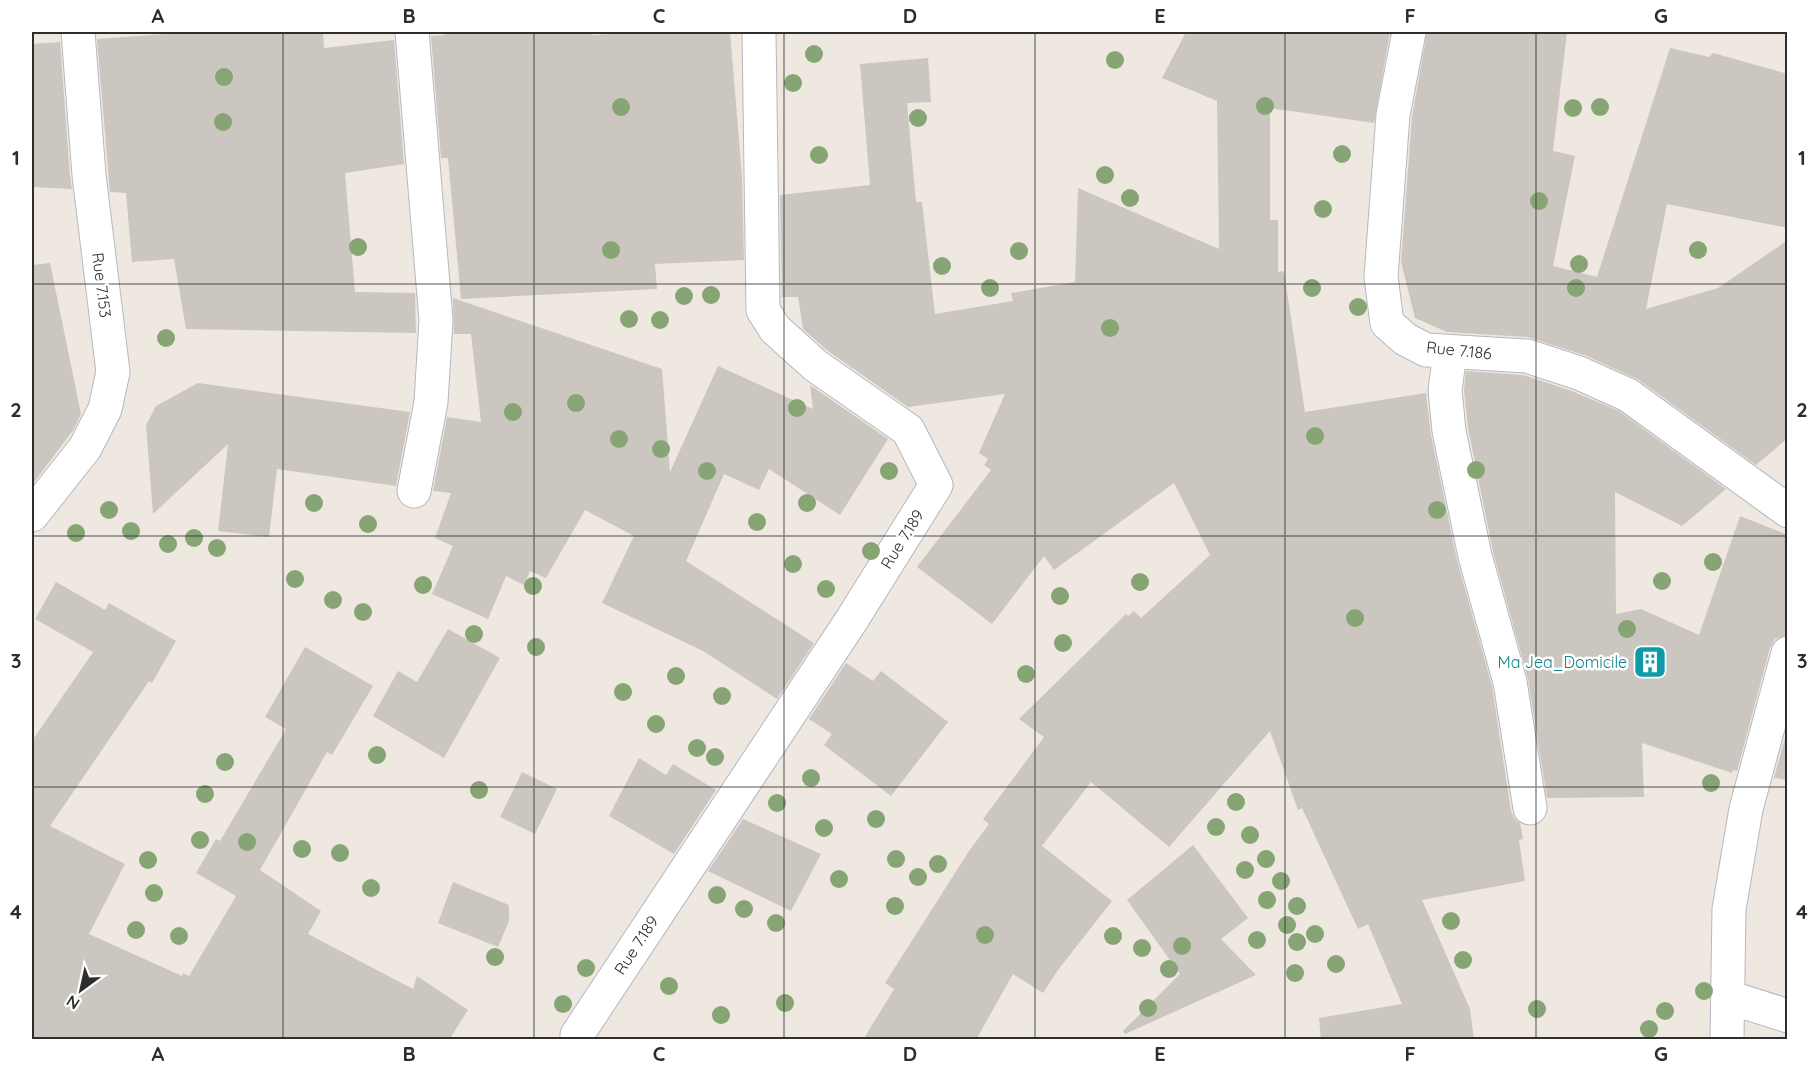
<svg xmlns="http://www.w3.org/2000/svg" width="1819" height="1071" font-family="Quicksand,sans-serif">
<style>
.building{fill:#cbc6bf}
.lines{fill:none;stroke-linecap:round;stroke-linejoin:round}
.minor-casing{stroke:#b4b8c1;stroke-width:35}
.minor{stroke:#fff;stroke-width:33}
.tree{fill:#87a574}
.grid{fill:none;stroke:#2e2e2e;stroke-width:1.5;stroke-opacity:0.55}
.labels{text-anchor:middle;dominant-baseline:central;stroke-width:5;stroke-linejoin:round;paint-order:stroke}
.street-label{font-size:16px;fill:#2e2e2e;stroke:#fff}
.culture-label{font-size:16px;fill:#0d838f;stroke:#fff;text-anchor:end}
.neatline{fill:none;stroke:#2e2e2e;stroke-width:2}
.grid-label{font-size:20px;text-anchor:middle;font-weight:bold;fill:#2e2e2e}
</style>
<rect width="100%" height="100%" fill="#efe8e1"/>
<!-- building -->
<path class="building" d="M193,32h130l1,16 70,-8 10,124 -59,9 10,119 60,1 1,40 -230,-4 -12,-70 -42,3 -6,-69 -16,-1 -13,-153z
M445,32h147v3l52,-3h86l12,144 2,84 -89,4 2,25 -196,10 -13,-141h-7l-10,-122 14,-1z
M1186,32h204l-16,91 -104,-15v112h8v52l6,-1 21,141 121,-19 5,42 26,125 35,126 19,125 4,8 5,4 3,16 -4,1 6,41 -103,19 48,109 4,31h-153l-2,-22 83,-14 -34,-80 -10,5 -56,-121 -4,2 -28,-79 -101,116 -78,-65 -49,64 70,55 -54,69 -15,23 -30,-19 -37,66h-113l31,-51 -9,-6 84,-132 20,-27 -6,-5 61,-82 -25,-18 107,-105 2,2 6,-5 7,7 69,-63 -36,-72 -120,87 -10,-14 -52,68 -75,-57 74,-97 -7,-5 4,-6 -9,-6 26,-59 -97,13 -80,-56 -25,-22 -5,-32h-16l-2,-102 90,-10 -10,-121 68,-6 3,44 -24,1 9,99h6l13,112 78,-13 -2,-8 64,-11 3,-94 141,61 -2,-148 -55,-23z
M1427,32h140l-14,119 22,5 -22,110 44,11 73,-229 39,9 4,-4 75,21v154l-121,-24 -21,105 72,-21 70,-48v198l-32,27 -117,-85 -52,-24 -59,-19 -81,-5 -32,-14 -14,-56 11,-145z
M60,42l10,134 2,13 -40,-2v-143z
M50,263l31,151 -7,15 -42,56v-220z
M453,298l209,71 8,103 48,-106 95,43 -3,-24 78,54 -48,76 -71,-46 -10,21 -35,-16 -38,87 128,82 -37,56 -74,-48 -101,-48 32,-67 -49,-26 -39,68 -16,-7 -6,14 -18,-9 -18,43 -56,-25 21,-48 -18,-8 16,-45 -18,-2 14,-74 34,5 -10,-88h-17z
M1466,371l57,4 49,16 47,20 107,78 -44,37 -67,-34 1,122 25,-5 58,26 41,-119 48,19v100l-13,4 -5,9 -33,123 -4,-1 -1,3 -90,-30 2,54 -97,1 -19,-119 -35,-127 -25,-124 -4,-38z
M198,383l212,29 -14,74 -119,-17 -8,68 -51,-6 10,-87 -75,70 -7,-89 10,-19z
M56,582l49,28 4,-7 67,38 -24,42 -3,-2 -99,145 75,38 -36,70 93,42 1,-3 6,3 47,-80 -40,-23 20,-34 4,2 66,-112 -21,-12 40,-70 68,39 -41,69 -5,-3 -67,118 61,41 -13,23 105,55 4,-13 51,34 -19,30h-417v-299l61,-89 -58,-33z
M448,629l52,29 -56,100 -71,-42 25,-45 19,11z
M846,663l27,18 8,-10 67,51 -57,74 -67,-51 8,-11 -23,-15z
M1788,727v53l-14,-2z
M639,758l27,17 7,-11 43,26 -42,64 -65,-38z
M522,772l35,17 -22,45 -35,-17z
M743,819l78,35 -30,57 -83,-40z
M1193,845l55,73 -27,21 35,36 -131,59 -2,-3 57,-57 -53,-74z
M453,882l56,23v16l-11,26 -60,-24z"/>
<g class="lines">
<defs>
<path id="minor" d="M412,32l24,288 -5,82 -17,89
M1409,32l-16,83 -12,162 6,46 18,16 21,11 101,6 52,17 49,22 160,116
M1450,353l-5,37 4,41 26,125 35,126 20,126
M32,515l53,-67 20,-39 8,-37 -24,-197 -11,-143
M1728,997l60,19
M577,1035l274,-414 85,-136 -28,-55 -92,-64 -41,-37 -12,-19 -4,-278
M1727,1040l2,-131 17,-100 42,-156"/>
</defs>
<!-- minor casing -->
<use href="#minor" class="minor-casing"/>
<!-- minor -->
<use href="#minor" class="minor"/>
</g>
<!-- trees -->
<g class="tree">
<circle cx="814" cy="54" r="9"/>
<circle cx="1115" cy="60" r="9"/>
<circle cx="224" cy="77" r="9"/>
<circle cx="793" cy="83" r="9"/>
<circle cx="1265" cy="106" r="9"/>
<circle cx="621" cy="107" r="9"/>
<circle cx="1600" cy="107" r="9"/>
<circle cx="1573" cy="108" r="9"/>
<circle cx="918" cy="118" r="9"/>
<circle cx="223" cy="122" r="9"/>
<circle cx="1342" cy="154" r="9"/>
<circle cx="819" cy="155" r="9"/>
<circle cx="1105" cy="175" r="9"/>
<circle cx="1130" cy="198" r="9"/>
<circle cx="1539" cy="201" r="9"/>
<circle cx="1323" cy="209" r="9"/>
<circle cx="358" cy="247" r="9"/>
<circle cx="611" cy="250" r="9"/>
<circle cx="1698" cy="250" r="9"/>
<circle cx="1019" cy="251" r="9"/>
<circle cx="1579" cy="264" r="9"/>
<circle cx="942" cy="266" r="9"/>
<circle cx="990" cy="288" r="9"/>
<circle cx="1312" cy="288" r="9"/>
<circle cx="1576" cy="288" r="9"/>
<circle cx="711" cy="295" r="9"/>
<circle cx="684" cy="296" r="9"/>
<circle cx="1358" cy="307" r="9"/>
<circle cx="629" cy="319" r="9"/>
<circle cx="660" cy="320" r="9"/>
<circle cx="1110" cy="328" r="9"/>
<circle cx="166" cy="338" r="9"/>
<circle cx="576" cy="403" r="9"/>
<circle cx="797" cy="408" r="9"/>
<circle cx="513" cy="412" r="9"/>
<circle cx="1315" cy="436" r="9"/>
<circle cx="619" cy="439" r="9"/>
<circle cx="661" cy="449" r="9"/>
<circle cx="1476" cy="470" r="9"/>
<circle cx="707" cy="471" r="9"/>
<circle cx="889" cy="471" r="9"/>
<circle cx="314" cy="503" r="9"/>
<circle cx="807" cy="503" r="9"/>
<circle cx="109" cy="510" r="9"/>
<circle cx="1437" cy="510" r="9"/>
<circle cx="757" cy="522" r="9"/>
<circle cx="368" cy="524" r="9"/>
<circle cx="131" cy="531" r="9"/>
<circle cx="76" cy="533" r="9"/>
<circle cx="194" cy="538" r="9"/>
<circle cx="168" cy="544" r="9"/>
<circle cx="217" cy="548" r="9"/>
<circle cx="871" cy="551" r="9"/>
<circle cx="1713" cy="562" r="9"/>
<circle cx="793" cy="564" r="9"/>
<circle cx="295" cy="579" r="9"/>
<circle cx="1662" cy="581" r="9"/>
<circle cx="1140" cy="582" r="9"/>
<circle cx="423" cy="585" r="9"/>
<circle cx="533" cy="586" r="9"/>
<circle cx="826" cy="589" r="9"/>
<circle cx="1060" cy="596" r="9"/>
<circle cx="333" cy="600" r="9"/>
<circle cx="363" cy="612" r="9"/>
<circle cx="1355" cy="618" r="9"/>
<circle cx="1627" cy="629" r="9"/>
<circle cx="474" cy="634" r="9"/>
<circle cx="1063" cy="643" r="9"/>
<circle cx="536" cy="647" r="9"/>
<circle cx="1026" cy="674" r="9"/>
<circle cx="676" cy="676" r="9"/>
<circle cx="623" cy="692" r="9"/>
<circle cx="722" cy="696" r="9"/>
<circle cx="656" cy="724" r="9"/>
<circle cx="697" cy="748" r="9"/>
<circle cx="377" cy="755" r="9"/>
<circle cx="715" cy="757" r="9"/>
<circle cx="225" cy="762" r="9"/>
<circle cx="811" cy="778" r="9"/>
<circle cx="1711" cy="783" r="9"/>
<circle cx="479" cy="790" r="9"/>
<circle cx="205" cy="794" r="9"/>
<circle cx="1236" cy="802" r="9"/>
<circle cx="777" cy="803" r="9"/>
<circle cx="876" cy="819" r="9"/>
<circle cx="1216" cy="827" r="9"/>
<circle cx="824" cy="828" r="9"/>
<circle cx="1250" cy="835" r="9"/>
<circle cx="200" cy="840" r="9"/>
<circle cx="247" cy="842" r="9"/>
<circle cx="302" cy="849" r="9"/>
<circle cx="340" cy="853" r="9"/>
<circle cx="896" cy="859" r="9"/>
<circle cx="1266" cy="859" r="9"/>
<circle cx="148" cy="860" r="9"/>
<circle cx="938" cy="864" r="9"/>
<circle cx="1245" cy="870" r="9"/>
<circle cx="918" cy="877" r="9"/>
<circle cx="839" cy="879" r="9"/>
<circle cx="1281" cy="881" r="9"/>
<circle cx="371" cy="888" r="9"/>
<circle cx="154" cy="893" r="9"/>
<circle cx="717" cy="895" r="9"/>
<circle cx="1267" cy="900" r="9"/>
<circle cx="895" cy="906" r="9"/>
<circle cx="1297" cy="906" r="9"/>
<circle cx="744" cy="909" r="9"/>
<circle cx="1451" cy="921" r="9"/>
<circle cx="776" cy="923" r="9"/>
<circle cx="1287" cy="925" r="9"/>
<circle cx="136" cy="930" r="9"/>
<circle cx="1315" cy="934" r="9"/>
<circle cx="985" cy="935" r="9"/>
<circle cx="179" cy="936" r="9"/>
<circle cx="1113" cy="936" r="9"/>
<circle cx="1257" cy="940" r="9"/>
<circle cx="1297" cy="942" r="9"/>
<circle cx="1182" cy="946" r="9"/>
<circle cx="1142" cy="948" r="9"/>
<circle cx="495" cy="957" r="9"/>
<circle cx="1463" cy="960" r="9"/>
<circle cx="1336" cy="964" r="9"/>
<circle cx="586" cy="968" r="9"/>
<circle cx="1169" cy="969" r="9"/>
<circle cx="1295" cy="973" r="9"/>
<circle cx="669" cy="986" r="9"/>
<circle cx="1704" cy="991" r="9"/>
<circle cx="785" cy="1003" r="9"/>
<circle cx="563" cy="1004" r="9"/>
<circle cx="1148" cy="1008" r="9"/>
<circle cx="1537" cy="1009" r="9"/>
<circle cx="1665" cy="1011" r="9"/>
<circle cx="721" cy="1015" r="9"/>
<circle cx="1649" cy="1029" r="9"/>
</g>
<!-- grid -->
<path class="grid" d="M283,32v1008M534,32v1008M784,32v1008M1035,32v1008M1285,32v1008M1536,32v1008M32,284h1756M32,536h1756M32,787h1756"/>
<!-- icons -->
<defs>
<symbol id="building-square" viewBox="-11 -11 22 22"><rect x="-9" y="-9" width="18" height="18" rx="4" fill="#0f9aa8" stroke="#fff"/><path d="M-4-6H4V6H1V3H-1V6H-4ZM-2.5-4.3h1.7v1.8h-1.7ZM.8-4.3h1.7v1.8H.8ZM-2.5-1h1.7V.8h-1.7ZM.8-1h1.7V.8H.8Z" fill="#fff"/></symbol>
</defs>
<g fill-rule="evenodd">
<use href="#building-square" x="1631" y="643" width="38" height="38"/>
</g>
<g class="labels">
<!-- street labels -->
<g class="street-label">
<text transform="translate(102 285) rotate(83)">Rue 7.153</text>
<text transform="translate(1459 350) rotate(6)">Rue 7.186</text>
<text transform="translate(902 539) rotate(-58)">Rue 7.189</text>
<text transform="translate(636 945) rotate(-57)">Rue 7.189</text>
</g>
<!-- culture labels -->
<g class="culture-label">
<text x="1627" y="662">Ma Jea_Domicile</text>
</g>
</g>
<!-- border -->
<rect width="1819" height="1071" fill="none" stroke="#ffffff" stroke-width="66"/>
<!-- north arrow -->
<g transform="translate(81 990) rotate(213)" stroke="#ffffff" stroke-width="4.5" paint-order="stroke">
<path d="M0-4.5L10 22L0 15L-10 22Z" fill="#2e2e2e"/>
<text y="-9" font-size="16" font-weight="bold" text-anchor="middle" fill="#2e2e2e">N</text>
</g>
<rect x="33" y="33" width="1753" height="1005" class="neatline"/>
<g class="grid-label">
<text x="158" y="23">A</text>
<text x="409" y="23">B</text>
<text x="659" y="23">C</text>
<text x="910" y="23">D</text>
<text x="1160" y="23">E</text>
<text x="1410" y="23">F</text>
<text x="1661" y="23">G</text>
<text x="16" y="165">1</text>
<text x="1802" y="165">1</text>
<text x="16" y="417">2</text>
<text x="1802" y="417">2</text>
<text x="16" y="668">3</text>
<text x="1802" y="668">3</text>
<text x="16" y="919">4</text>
<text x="1802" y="919">4</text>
<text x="158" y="1061">A</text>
<text x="409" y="1061">B</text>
<text x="659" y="1061">C</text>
<text x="910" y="1061">D</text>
<text x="1160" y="1061">E</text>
<text x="1410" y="1061">F</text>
<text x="1661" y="1061">G</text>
</g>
</svg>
